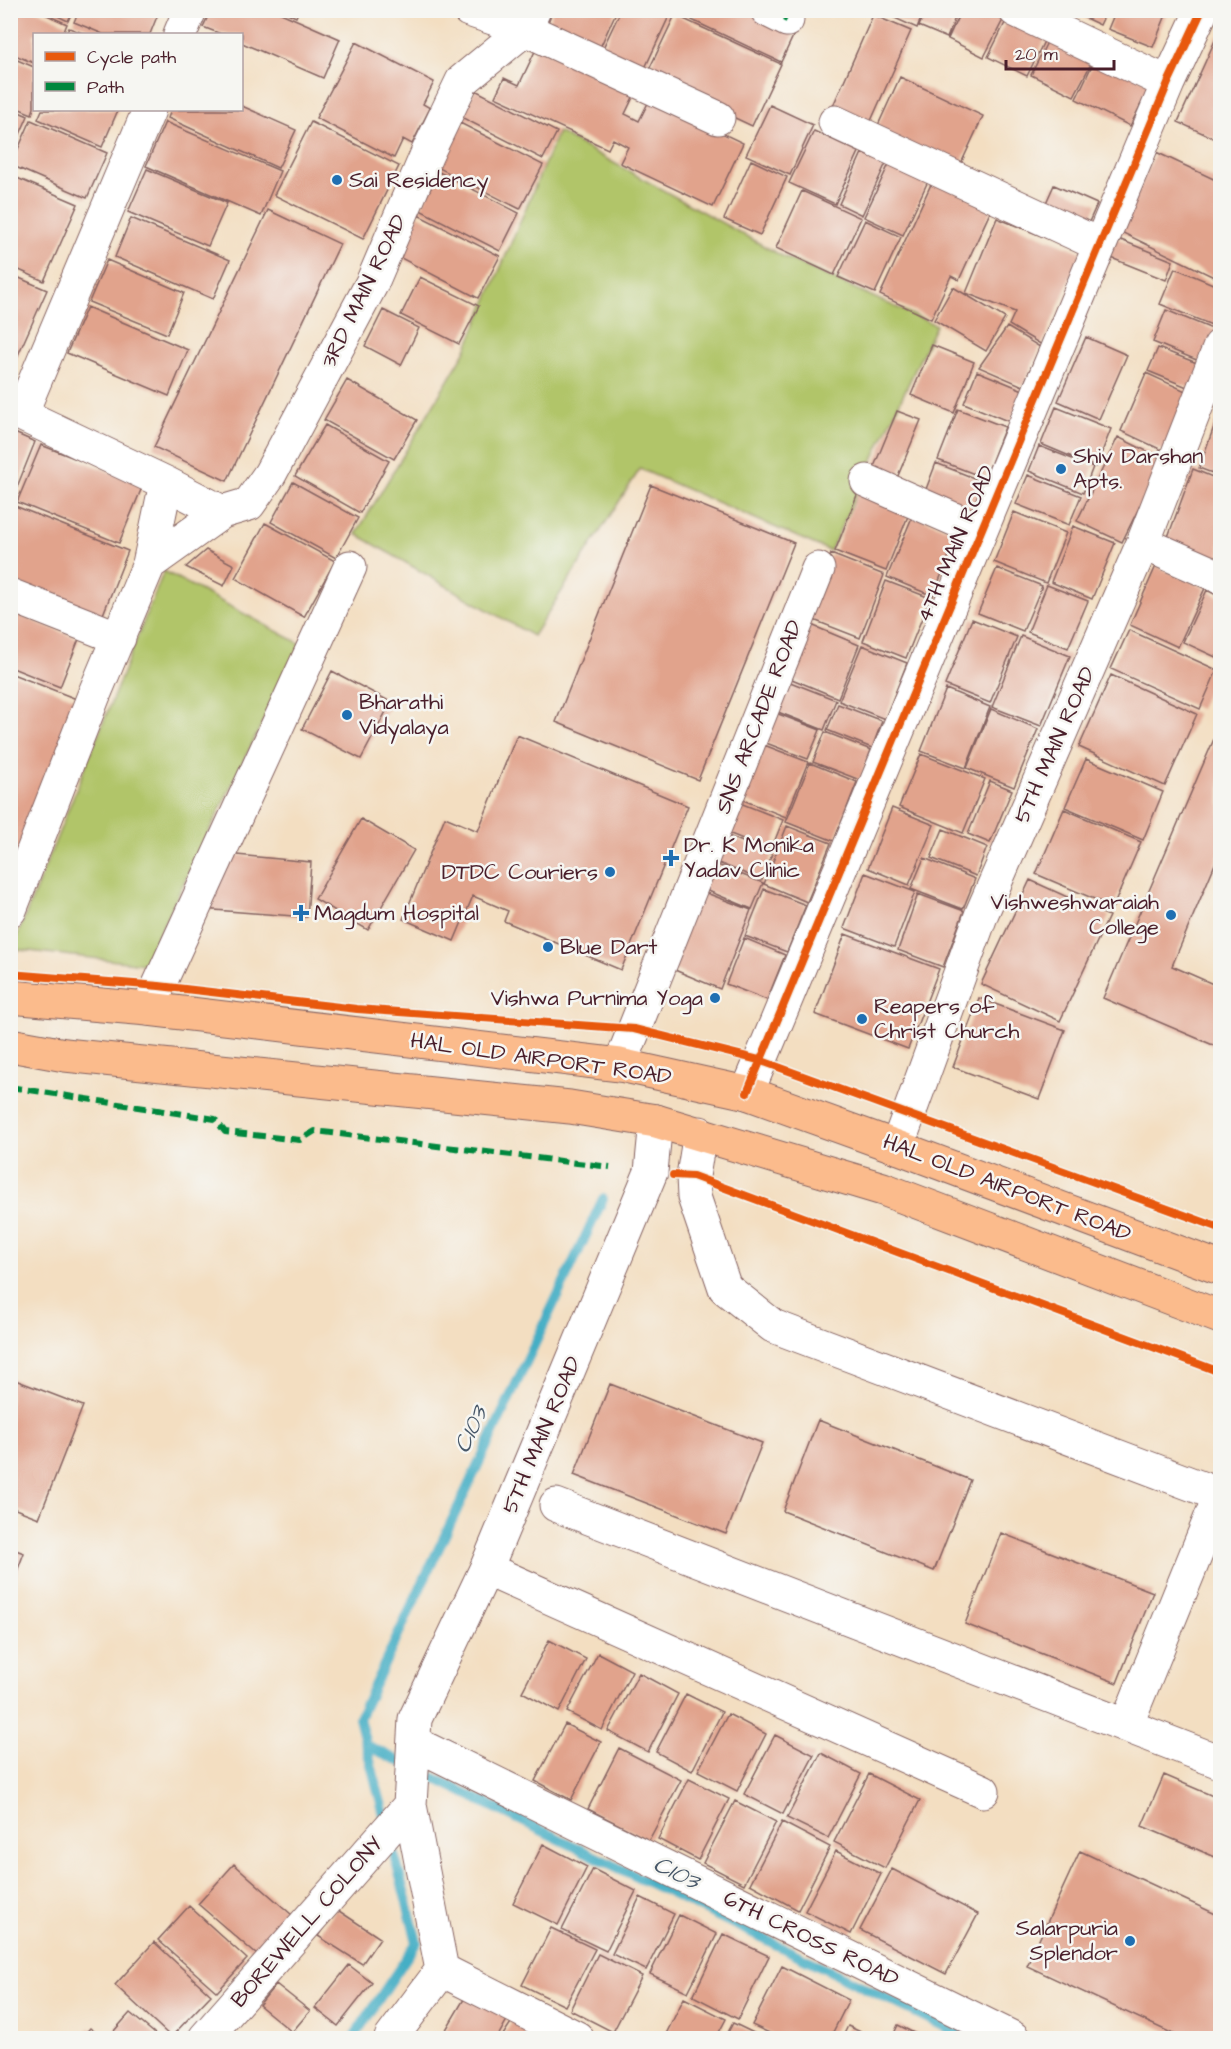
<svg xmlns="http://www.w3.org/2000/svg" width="1231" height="2049" font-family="'Architects Daughter',sans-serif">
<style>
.green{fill:#b1c569;stroke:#7e724a;stroke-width:1.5}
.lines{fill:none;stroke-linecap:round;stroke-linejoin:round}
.stream{stroke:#45aec5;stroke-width:10}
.building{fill:#e1a38c}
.minor-casing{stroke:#856260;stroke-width:35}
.primary-casing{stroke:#856260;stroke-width:35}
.minor{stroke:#fff;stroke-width:33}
.primary{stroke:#fbbb8c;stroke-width:33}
.quiet{stroke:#00873e;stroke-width:6;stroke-dasharray:12 6;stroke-linecap:butt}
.cycleway-casing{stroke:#f6f6f2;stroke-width:11}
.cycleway{stroke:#e8590c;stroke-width:8}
.poi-dot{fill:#1f6fb2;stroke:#f6f6f2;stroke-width:2}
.labels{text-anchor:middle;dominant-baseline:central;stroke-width:5;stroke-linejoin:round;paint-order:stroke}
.poi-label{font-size:22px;fill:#4a1f2b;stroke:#f6f6f2;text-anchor:start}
.street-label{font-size:22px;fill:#4a1f2b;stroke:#f6f6f2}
.water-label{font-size:24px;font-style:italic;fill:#485869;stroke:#f6f6f2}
</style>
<rect width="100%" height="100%" fill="#f6f6f2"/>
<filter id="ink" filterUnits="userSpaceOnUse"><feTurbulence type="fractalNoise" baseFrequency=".0167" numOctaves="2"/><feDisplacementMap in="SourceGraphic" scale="12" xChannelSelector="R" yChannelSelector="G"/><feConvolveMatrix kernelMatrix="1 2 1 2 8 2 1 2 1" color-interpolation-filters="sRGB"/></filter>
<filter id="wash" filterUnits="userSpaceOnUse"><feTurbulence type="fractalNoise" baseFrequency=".008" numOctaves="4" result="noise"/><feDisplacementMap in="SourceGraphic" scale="24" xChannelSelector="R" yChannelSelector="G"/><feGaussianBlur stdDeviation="1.35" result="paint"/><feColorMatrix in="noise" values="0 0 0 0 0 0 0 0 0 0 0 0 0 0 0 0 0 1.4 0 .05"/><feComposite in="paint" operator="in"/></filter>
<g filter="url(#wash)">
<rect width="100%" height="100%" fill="#f3dec1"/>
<!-- green -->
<path class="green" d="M558,132l224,124 154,69 -106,226 -190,-82 -107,167 -177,-102 109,-182z
M164,571l137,73 -157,320 -132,-15z"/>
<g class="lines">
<!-- stream -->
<path class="stream" d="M366,1745l602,293
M353,2038l64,-96 -58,-224 244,-519"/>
</g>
<g id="blocks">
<!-- building -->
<path class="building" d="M10,10h26l31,14 -4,10h-29v29l-24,-10z
M45,10h28l-5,11z
M79,10h70l9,4 -8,20h-47l-29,-12z
M211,10h63l66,29 -17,39 -81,-35v-9h-21l-18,-7z
M281,10h18l-3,7z
M553,10h64l-19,42 -52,-25z
M621,10h41l8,4 -25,54 -42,-20z
M671,10h21l-4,8z
M696,10h52l47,22 -14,30 -89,-42z
M877,10h47l-7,18z
M927,10h31l-11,28 -28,-12z
M961,10h42l4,2 -23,45 -36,-18z
M1068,10h39l-7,15z
M1116,10h52l-15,37 -45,-18z
M675,15l106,49 -29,62 -106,-50z
M873,15l38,16 -45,101 -37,-17z
M1008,17l39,18 -20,41 -39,-19z
M69,28l16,6h-19z
M1050,36l44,22 -20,38 -43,-21z
M1217,36l3,2v103l-42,-19z
M356,42l78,40 -11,22 7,4 -18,36 -9,-5 -9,19 -78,-40z
M537,47l98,46 -10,21 14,7 11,-22 93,44 -30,64 -93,-44 8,-16 -15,-8 -5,10 -113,-52 9,-19 15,7z
M10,57l24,10v41l-2,6 -22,-9z
M1096,57l55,27 -21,42 -54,-27z
M900,77l83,39 -25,54 -83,-38z
M475,90l82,42 -14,27 -82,-42z
M770,105l43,20 -23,50 -44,-20z
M242,106l54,24 -18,38 -110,-50 3,-8h71z
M10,108l18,8 -18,41z
M42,110h76l-16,37 -64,-28z
M31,120l76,33 -20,45 -76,-33z
M165,122l115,49 -19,45 -115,-50z
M311,122l88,44 -36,73 -89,-44z
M460,123l83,42 -23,44 -83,-42z
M814,131l45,21 -24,52 -46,-21z
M1156,152l64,30v98l-101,-49z
M862,153l24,10 -24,52 -23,-11z
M751,160l36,17 -27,58 -36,-16z
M890,162l39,17 -26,56 -39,-18z
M147,169l80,34 -19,43 -80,-34z
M439,172l80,41 -19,38 -80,-41z
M10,175l68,29 -34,77 -34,-15z
M933,180l59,28 -33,72 -8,-4 -20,43 -51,-24z
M1054,185l43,19 -13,29 -43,-19z
M802,191l59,27 -27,57 -58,-27z
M268,210l72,34 -113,237 -73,-34z
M418,215l82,41 -22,42 -81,-42z
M131,218l99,42 -17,39 -98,-42z
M997,218l84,34 -39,93 -33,-20 6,-13 -49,-19z
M865,220l36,17 -26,56 -37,-16z
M1116,238l57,23 -7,19 -57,-23z
M107,260l77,33 -17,41 -78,-32z
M1175,268l45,19 -1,41 -59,-24z
M10,274l37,16 -37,83z
M420,277l59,29 -20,38 -58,-29z
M953,287l52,31 -19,33 -52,-31z
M87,307l101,43 -19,46 -102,-43z
M383,310l36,18 -18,37 -36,-19z
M1166,310l51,21 -13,32 -51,-21z
M1007,327l33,20 -17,39 -44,-19z
M1086,337l41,18 -28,64 -41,-18z
M932,345l42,17 -20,51 -43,-18z
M1158,348l44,17 -10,24 -44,-18z
M977,371l46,19 -13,32 -46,-19z
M1146,373l44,20 -26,58 -43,-20z
M347,380l70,40 -23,39 -70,-39z
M1056,407l55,22 -15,38 -55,-23z
M958,409l47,18 -20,51 -47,-18z
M1220,410v66l-21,-8z
M897,411l24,9 -26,63 -24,-9z
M325,425l64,36 -29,52 -65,-37z
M10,431l25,11 -24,60h-1z
M1118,437l45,22 -41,83 -45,-21z
M41,445l102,40 -24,58 -102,-41z
M1039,446l54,21 -10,26 -54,-22z
M936,463l48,19 -14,34 -47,-19z
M1193,469l27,11v73l-3,10 -52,-18z
M1028,475l53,21 -12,29 -53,-21z
M293,482l65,36 -22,40 -65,-36z
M651,485l143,58 -96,237 -142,-58z
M859,490l51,21 -24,60 -51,-20z
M15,506l113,45 -26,66 -92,-36v-65z
M1014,512l52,21 -20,50 -52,-21z
M913,515l45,18 -25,63 -46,-19z
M265,523l70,38 -31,56 -69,-39z
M1073,526l42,17 -23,56 -41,-17z
M206,550l28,15 -10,21 -38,-19z
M831,554l53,21 -24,63 -54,-21z
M1156,566l49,22 -27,59 -48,-22z
M997,568l45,18 -19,45 -45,-18z
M886,581l44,17 -24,60 -43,-17z
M1047,585l41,16 -20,47 -40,-16z
M1207,590l13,7v62l-37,-17z
M10,612l69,27 -19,48 -50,-20z
M972,619l45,18 -27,66 -45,-18z
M809,624l50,21 -21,53 -51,-21z
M1129,630l88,40 -17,39 -89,-40z
M1021,636l49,20 -29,70 -49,-19z
M862,645l45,18 -22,56 -46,-18z
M332,671l59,31 -30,57 -59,-30z
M10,673l69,27 -69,175z
M1111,675l86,39 -32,72 -86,-39z
M785,680l51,20 -12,30 -51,-20z
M946,689l44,18 -24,61 -45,-17z
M838,704l44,17 -10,27 -45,-18z
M991,709l47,20 -24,58 -47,-19z
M773,712l47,18 -12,29 -47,-18z
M1220,725v127l-48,114 48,21v61l-117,-50z
M825,732l46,18 -11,30 -47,-18z
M517,735l171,71 -67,164 -117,-49 4,-10 -35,-15 -19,45 -51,-22 42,-102 33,14z
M764,745l44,17 -22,55 -43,-17z
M921,754l64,25 -22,54 -64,-26z
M1086,759l77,33 -20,48 -78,-33z
M810,763l47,19 -23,59 -48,-19z
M990,781l22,9 -22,53 -22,-9z
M735,801l48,19 -12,30 -48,-19z
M892,808l42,17 -25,60 -41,-17z
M1064,809l77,33 -28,65 -77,-33z
M361,819l53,31 -46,80 -53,-31z
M787,826l44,17 -24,59 -43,-18z
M943,829l44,18 -11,29 -45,-18z
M723,834l49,20 -10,26 -49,-19z
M226,854l85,8 -4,55 -105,-8z
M924,858l51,21 -12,30 -52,-20z
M712,863l51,20 -11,26 -51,-21z
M865,873l50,19 -21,55 -50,-19z
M1030,880l79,36 -49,105 -79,-37z
M764,889l42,16 -19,47 -42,-16z
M701,891l50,19 -31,79 -50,-21z
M918,894l46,17 -21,56 -45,-17z
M845,934l94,35 -31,80 -93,-35z
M744,938l41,17 -18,45 -41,-16z
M979,998l86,32 -26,69 -86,-32z
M10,1378l73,28 -44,112 -29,-11z
M610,1384l152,59 -36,91 -152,-59z
M818,1420l152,60 -36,91 -151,-60z
M1001,1533l152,59 -36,91 -152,-59z
M10,1548l14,5 -13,34h-1z
M549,1640l37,19 -27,53 -37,-20z
M598,1653l34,18 -30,59 -35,-18z
M639,1673l39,21 -30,58 -40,-21z
M686,1694l36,18 -30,59 -36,-19z
M728,1714l38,20 -29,57 -39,-20z
M565,1724l36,18 -30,58 -36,-19z
M775,1735l39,20 -31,59 -39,-20z
M619,1748l62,32 -32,60 -61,-31z
M821,1753l40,21 -33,64 -41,-20z
M869,1774l51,26 -35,68 -51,-26z
M1164,1775l56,24v60l-78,-33z
M689,1779l40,20 -31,61 -40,-21z
M735,1801l41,21 -32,62 -41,-21z
M782,1822l48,25 -32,63 -48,-26z
M543,1844l44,23 -29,58 -45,-22z
M836,1851l45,23 -30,60 -46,-23z
M1080,1851l140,65v122h-38l-155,-72z
M234,1864l58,51 -35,40 -59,-51z
M593,1869l43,22 -30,60 -44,-21z
M892,1869l86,45 -32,60 -86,-44z
M640,1897l34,17 -28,56 -34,-16z
M189,1906l58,53 -30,33 -59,-52z
M336,1909l44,29 -18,26 -44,-28z
M679,1915l38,19 -29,58 -38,-18z
M551,1928l44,21 -30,57 -43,-21z
M723,1934l46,22 -31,63 -45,-23z
M154,1942l57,53 -40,42 -56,-52z
M598,1954l44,22 -29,56 -43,-22z
M349,1965l23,18 -34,43 -23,-18z
M782,1966l67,34 -19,38h-50l-28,-13z
M276,1984l34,27 -18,21 -33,-27z
M467,1994l41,24 -11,20h-56z
M684,1998l42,21 -10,19h-52z
M130,2013l30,25h-39l-8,-6z
M514,2018l36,20h-49z
M733,2023l31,15h-39z
M898,2025l26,13h-32z
M848,2026l25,12h-31z
M90,2028l13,10h-22z"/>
</g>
</g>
<g filter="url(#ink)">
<use href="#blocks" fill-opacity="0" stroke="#856260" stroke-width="1.5"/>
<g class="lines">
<defs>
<path id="minor" d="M469,10l56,19 193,89
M767,10l20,10
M1015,10l153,73
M180,34l10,-24
M835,122l265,123
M10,409l156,74 -17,81 -55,131 -84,215
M21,414l128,-304
M867,481l114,50
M166,483l56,29 27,-8 21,-30 102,-191 55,-129 35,-73 63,-52 9,-19
M1143,543l77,34
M149,564l73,-52
M10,595l109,43
M148,1009l202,-442
M620,1065l198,-496
M747,1093l353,-848 68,-162 34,-73
M700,1133l-7,43 1,21 31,91 48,38 447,169
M897,1147l85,-234 161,-370 77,-197
M556,1505l664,257
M486,1569l497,222
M1126,1726l94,-231
M414,1743l599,295
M442,1970l135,68
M205,2038l205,-233
M391,2038l51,-68 -32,-165 5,-86 71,-150 165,-397 5,-51"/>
<path id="primary" d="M10,997l138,12 472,56 127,28 150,54 323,121
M10,1045l55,10 505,52 86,14 227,68 337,128"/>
</defs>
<!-- minor casing -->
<use href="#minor" class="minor-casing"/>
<!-- primary casing -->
<use href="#primary" class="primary-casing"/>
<!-- minor -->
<use href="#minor" class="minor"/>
<!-- primary -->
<use href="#primary" class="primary"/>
<!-- quiet -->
<path class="quiet" d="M767,10l20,10
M10,1087l205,32 10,13 75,8 15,-9 295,36"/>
<defs>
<path id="cycleway" d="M10,974l149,12 198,23 277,20 125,31 461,168
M747,1093l353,-848 68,-162 34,-73
M673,1175l20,1 527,196"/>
</defs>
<!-- cycleway casing -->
<use href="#cycleway" class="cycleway-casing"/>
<!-- cycleway -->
<use href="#cycleway" class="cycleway"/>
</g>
</g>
<!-- markers -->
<g class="poi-dot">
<circle cx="337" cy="180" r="6"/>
<circle cx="1061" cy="469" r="6"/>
<circle cx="347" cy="715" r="6"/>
<path d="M668 849h6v6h6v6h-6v6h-6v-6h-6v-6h6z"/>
<circle cx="610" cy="872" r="6"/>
<path d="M298 904h6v6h6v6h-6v6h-6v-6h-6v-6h6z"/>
<circle cx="1171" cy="915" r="6"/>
<circle cx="548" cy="947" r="6"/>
<circle cx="715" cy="998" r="6"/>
<circle cx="862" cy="1019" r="6"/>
<circle cx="1130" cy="1941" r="6"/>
</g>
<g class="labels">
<!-- poi labels -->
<g class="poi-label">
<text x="349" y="180">Sai Residency</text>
<text x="1073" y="456">Shiv Darshan<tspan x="1073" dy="25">Apts.</tspan></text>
<text x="359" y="702">Bharathi<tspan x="359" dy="25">Vidyalaya</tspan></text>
<text x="684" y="845">Dr. K Monika<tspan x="684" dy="25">Yadav Clinic</tspan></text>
<text x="598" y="872" text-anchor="end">DTDC Couriers</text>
<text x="1159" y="902" text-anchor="end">Vishweshwaraiah<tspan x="1159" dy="25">College</tspan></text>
<text x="314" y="913">Magdum Hospital</text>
<text x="560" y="947">Blue Dart</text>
<text x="703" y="998" text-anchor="end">Vishwa Purnima Yoga</text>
<text x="874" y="1006">Reapers of<tspan x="874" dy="25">Christ Church</tspan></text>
<text x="1118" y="1928" text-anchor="end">Salarpuria<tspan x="1118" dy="25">Splendor</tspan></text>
</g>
<!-- street labels -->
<g class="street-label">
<text transform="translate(364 291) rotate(-64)">3RD MAIN ROAD</text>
<text transform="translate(956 544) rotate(-67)">4TH MAIN ROAD</text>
<text transform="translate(759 717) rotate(-69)">SNS ARCADE ROAD</text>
<text transform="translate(1055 745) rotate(-66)">5TH MAIN ROAD</text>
<text transform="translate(541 1059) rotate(8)">HAL OLD AIRPORT ROAD</text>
<text transform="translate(1007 1188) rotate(21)">HAL OLD AIRPORT ROAD</text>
<text transform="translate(542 1435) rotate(-67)">5TH MAIN ROAD</text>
<text transform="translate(307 1922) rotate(-49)">BOREWELL COLONY</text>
<text transform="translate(811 1939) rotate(26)">6TH CROSS ROAD</text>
</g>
<!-- water labels -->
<g class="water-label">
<text transform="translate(471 1430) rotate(-65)">C103</text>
<text transform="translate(676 1873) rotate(26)">C103</text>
</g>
</g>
<!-- margin -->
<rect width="1231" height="2049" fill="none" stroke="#f6f6f2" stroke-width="36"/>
<!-- legend -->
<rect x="33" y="33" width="210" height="78" fill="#f6f6f2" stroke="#b1a0a2" stroke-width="1.5"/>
<rect x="45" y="52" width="30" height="9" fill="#e8590c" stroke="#b1a0a2" stroke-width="1.5"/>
<text x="87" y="63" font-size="18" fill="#4a1f2b">Cycle path</text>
<rect x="45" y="82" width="30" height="9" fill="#00873e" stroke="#b1a0a2" stroke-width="1.5"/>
<text x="87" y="93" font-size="18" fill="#4a1f2b">Path</text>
<!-- scale -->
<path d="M1006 60v9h108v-9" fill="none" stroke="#4a1f2b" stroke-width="3"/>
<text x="1015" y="60" font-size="18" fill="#4a1f2b" stroke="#f6f6f2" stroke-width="4.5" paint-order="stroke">20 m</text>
</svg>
